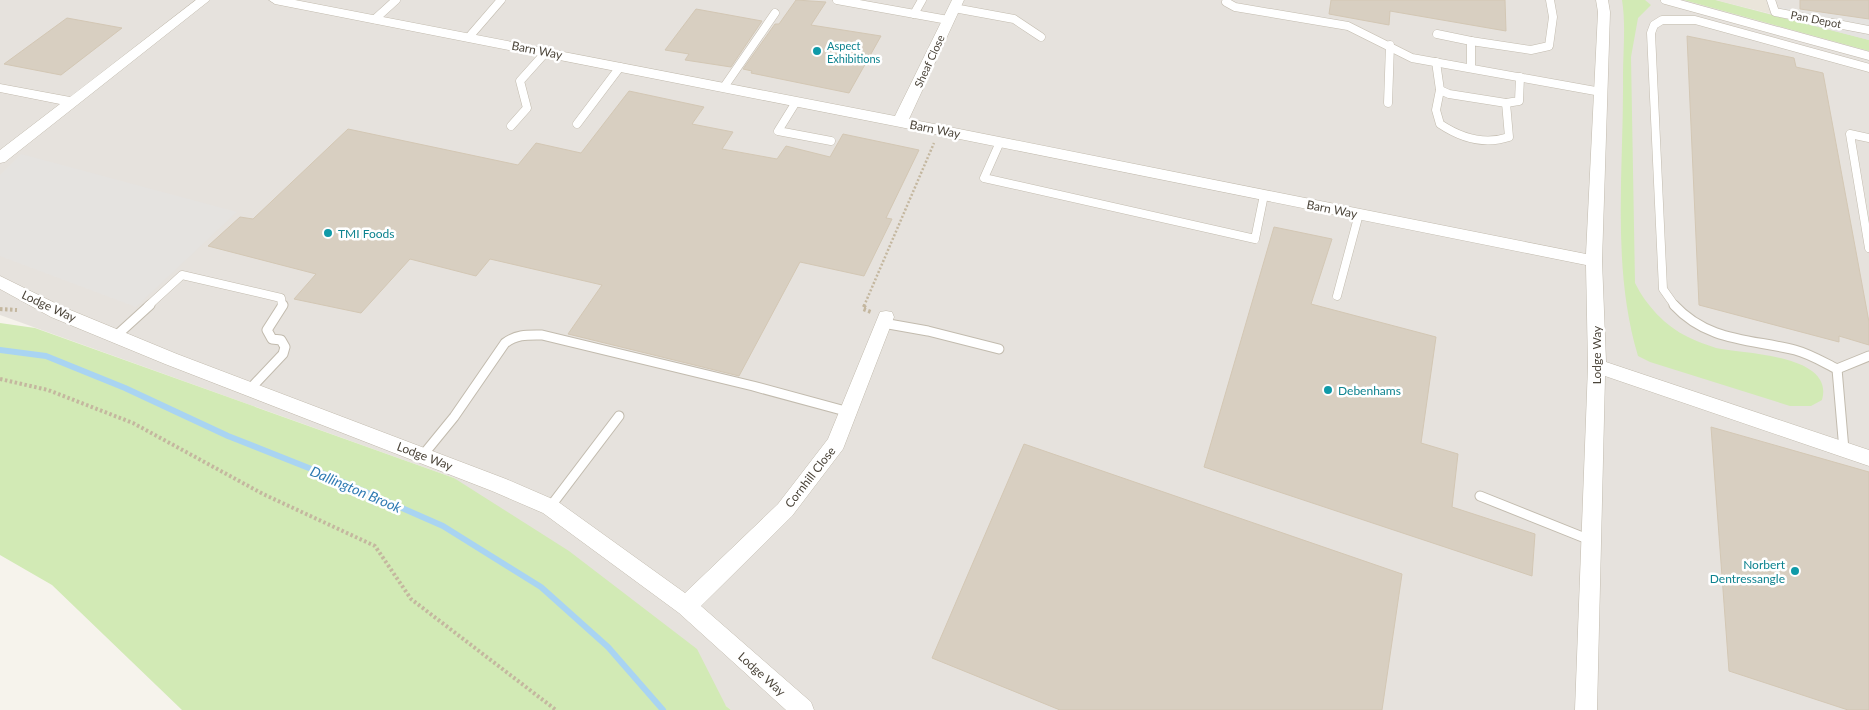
<svg xmlns="http://www.w3.org/2000/svg" width="1869" height="710" font-family="Lato,sans-serif">
  <rect width="100%" height="100%" fill="#f6f3ec"/>
  <path fill="#eae5da" d="M1715,0H1766L1771,14Z"/>
  <path fill="#e6e2dd" d="M0,0H1715L1770,14L1766,0H1869V710H731L454,478L0,315Z"/>
  <g fill="#d2eab5">
    <path d="M1622,0H1645L1651,5L1638,18L1631,57L1635,283C1646,305 1665,326 1688,337C1696,341 1707,345 1716,348C1744,354 1835,354 1822,400L1811,406H1790L1650,362L1638,356C1611,266 1624,168 1623,76C1623,51 1626,24 1622,0Z"/>
    <path d="M1684,0H1715L1869,40V51Z"/>
    <path d="M0,323L35,328L454,478L569,551L697,649L726,706L731,710H182L52,585L0,555Z"/>
  </g>
  <g fill="#e5e3e0">
    <path d="M1780,7L1869,19V40L1783,18Z"/>
    <path d="M21,154L237,212L136,307L0,256V175Z"/>
  </g>
  <g fill="none" stroke-linecap="round" stroke-linejoin="round">
    <path stroke="#a9d4f2" stroke-width="6" d="M0,350L46,356L125,388L228,436L329,476L443,526L541,587L608,647L663,710"/>
  </g>
  <g fill="#d8cfc1" stroke="#d3c7b4">
    <path d="M796,0L826,2L811,25L881,36L849,93L751,73L752,71L743,69L775,24H779Z"/>
    <path d="M1331,0H1505L1506,31L1390,11L1389,25L1329,14Z"/>
    <path d="M1800,0H1869V19L1800,9Z"/>
    <path d="M696,9L762,21L731,67L685,60L689,54L665,50Z"/>
    <path d="M67,18L122,28L61,75L4,64Z"/>
    <path d="M1687,36L1794,58L1796,67L1823,73L1869,322V345L1839,336V342L1699,305Z"/>
    <path d="M629,91L704,107L692,124L733,132L722,149L777,159L786,146L830,157L843,134L919,150L886,218L892,219L864,276L800,262L739,376L568,334L602,285L490,259L476,276L410,259L361,313L294,299L316,274L208,246L240,217L253,219L348,129L518,165L536,143L581,153Z"/>
    <path d="M1274,227L1332,239L1311,304L1436,337L1421,443L1458,454L1452,507L1535,534L1532,576L1204,467Z"/>
    <path d="M1711,427L1869,472V710H1848L1729,671Z"/>
    <path d="M1024,444L1402,574L1382,710H1060L932,658Z"/>
  </g>
  <g fill="none" stroke-linecap="round" stroke-linejoin="round">
    <g stroke="#c2bbae" stroke-width="9">
      <g id="lane-far1">
        <path d="M837,0L948,20"/>
        <path d="M1227,0L1226,2L1235,7L1348,26L1412,58L1601,92"/>
        <path d="M1665,0L1869,56"/>
        <path d="M1771,0L1775,12L1869,30"/>
        <path d="M954,8L1014,19L1041,37"/>
        <path d="M914,14L922,0"/>
        <path d="M375,19L396,0"/>
        <path d="M1437,34L1471,41"/>
        <path d="M469,37L501,0"/>
        <path d="M1436,62L1440,90L1436,110L1440,124C1461,138 1485,145 1509,137L1506,103L1519,101L1520,77"/>
        <path d="M1471,68V41L1531,50L1549,46L1553,17L1550,0"/>
        <path d="M724,87L775,13"/>
        <path d="M1440,90L1449,94L1506,103"/>
        <path d="M796,102L778,131L831,141"/>
        <path d="M1388,103L1390,45"/>
        <path d="M577,124L620,67"/>
        <path d="M511,126L527,108L520,81L546,52"/>
        <path d="M1869,138L1850,134L1869,248"/>
        <path d="M1000,142L984,178L1255,239L1264,195"/>
        <path d="M1337,296L1359,214"/>
        <path d="M148,306L182,275L281,298L282,306"/>
        <path d="M1675,306L1663,289L1651,33L1654,25L1662,20H1695L1869,68"/>
      </g>
    </g>
    <g stroke="#c2bbae" stroke-width="11">
      <g id="lane">
        <path d="M1674,305C1708,342 1751,339 1795,350C1810,354 1823,362 1837,369L1869,356"/>
        <path d="M883,323L928,331L999,349"/>
        <path d="M117,335L150,305"/>
        <path d="M1837,369L1844,450"/>
        <path d="M250,389L283,354L285,347L281,340L272,339L267,330L283,305"/>
        <path d="M423,455L454,417L505,343C517,334 528,335 542,335L753,386L849,412"/>
        <path d="M1480,496L1590,540"/>
        <path d="M550,507L619,416"/>
      </g>
    </g>
    <g stroke="#c2bbae" stroke-width="1">
      <g id="street">
        <path d="M196,0H210L5,162L0,163V150L60,104L0,92V84L70,97Z"/>
        <path d="M269,0H295L895,116L952,0H964L909,119L1586,254L1598,12L1596,0H1608L1610,12L1602,261L1606,362L1869,450V466L1605,376L1597,710H1575L1588,366L1586,265L900,127L275,4Z"/>
        <path d="M0,276L63,307L177,354L506,479L557,501L685,593L778,504L828,439L878,317L880,312L886,311L892,312L894,317L843,449L792,516L701,606L811,702L814,710H786L679,613L543,513L492,491L165,364L51,317L0,289Z"/>
      </g>
    </g>
    <path stroke="#c4b79f" stroke-width="2.5" stroke-dasharray="2 2" stroke-linecap="butt" d="M864,306L934,143"/>
    <g stroke="#c4b79f" stroke-width="4" stroke-dasharray="2.5 2.5" stroke-linecap="butt">
      <path d="M865,305L863,309L871,312"/>
      <path d="M0,309L17,310"/>
      <path d="M0,379L48,390L133,423L263,494L375,546L411,599L556,710"/>
    </g>
    <use href="#lane-far1" stroke="#fff" stroke-width="8"/>
    <use href="#lane" stroke="#fff" stroke-width="9"/>
    <use href="#street" fill="#fff" fill-rule="evenodd"/>
  </g>
  <g fill="#0f9aa8" stroke="#fff" stroke-width="2">
    <circle cx="817" cy="51" r="5"/>
    <circle cx="328" cy="233" r="5"/>
    <circle cx="1328" cy="390" r="5"/>
    <circle cx="1795" cy="571" r="5"/>
  </g>
  <g text-anchor="middle" dominant-baseline="central" stroke-width="5" stroke-linejoin="round" paint-order="stroke">
    <g font-size="11" fill="#4b4439" stroke="#fff">
      <text transform="translate(1816 19) rotate(11)">Pan Depot</text>
      <text transform="translate(929 61) rotate(-65)">Sheaf Close</text>
    </g>
    <g font-size="11" fill="#0d838f" stroke="#fff" text-anchor="start">
      <text x="827" y="45">Aspect<tspan x="827" dy="13">Exhibitions</tspan></text>
    </g>
    <g font-size="12" fill="#4b4439" stroke="#fff">
      <text transform="translate(537 50) rotate(11)">Barn Way</text>
      <text transform="translate(935 129) rotate(11)">Barn Way</text>
      <text transform="translate(1332 209) rotate(11)">Barn Way</text>
      <text transform="translate(49 306) rotate(25)">Lodge Way</text>
      <text transform="translate(1596 355) rotate(-90)">Lodge Way</text>
      <text transform="translate(425 456) rotate(21)">Lodge Way</text>
      <text transform="translate(810 477) rotate(-52)">Cornhill Close</text>
      <text transform="translate(762 674) rotate(42)">Lodge Way</text>
    </g>
    <g font-size="12" fill="#0d838f" stroke="#fff" text-anchor="start">
      <text x="338" y="233">TMI Foods</text>
      <text x="1338" y="390">Debenhams</text>
      <text x="1785" y="564" text-anchor="end">Norbert<tspan x="1785" dy="14">Dentressangle</tspan></text>
    </g>
    <g font-size="14" font-style="italic" fill="#2e7ab2" stroke="#fff">
      <text transform="translate(356 489) rotate(23)">Dallington Brook</text>
    </g>
  </g>
</svg>
